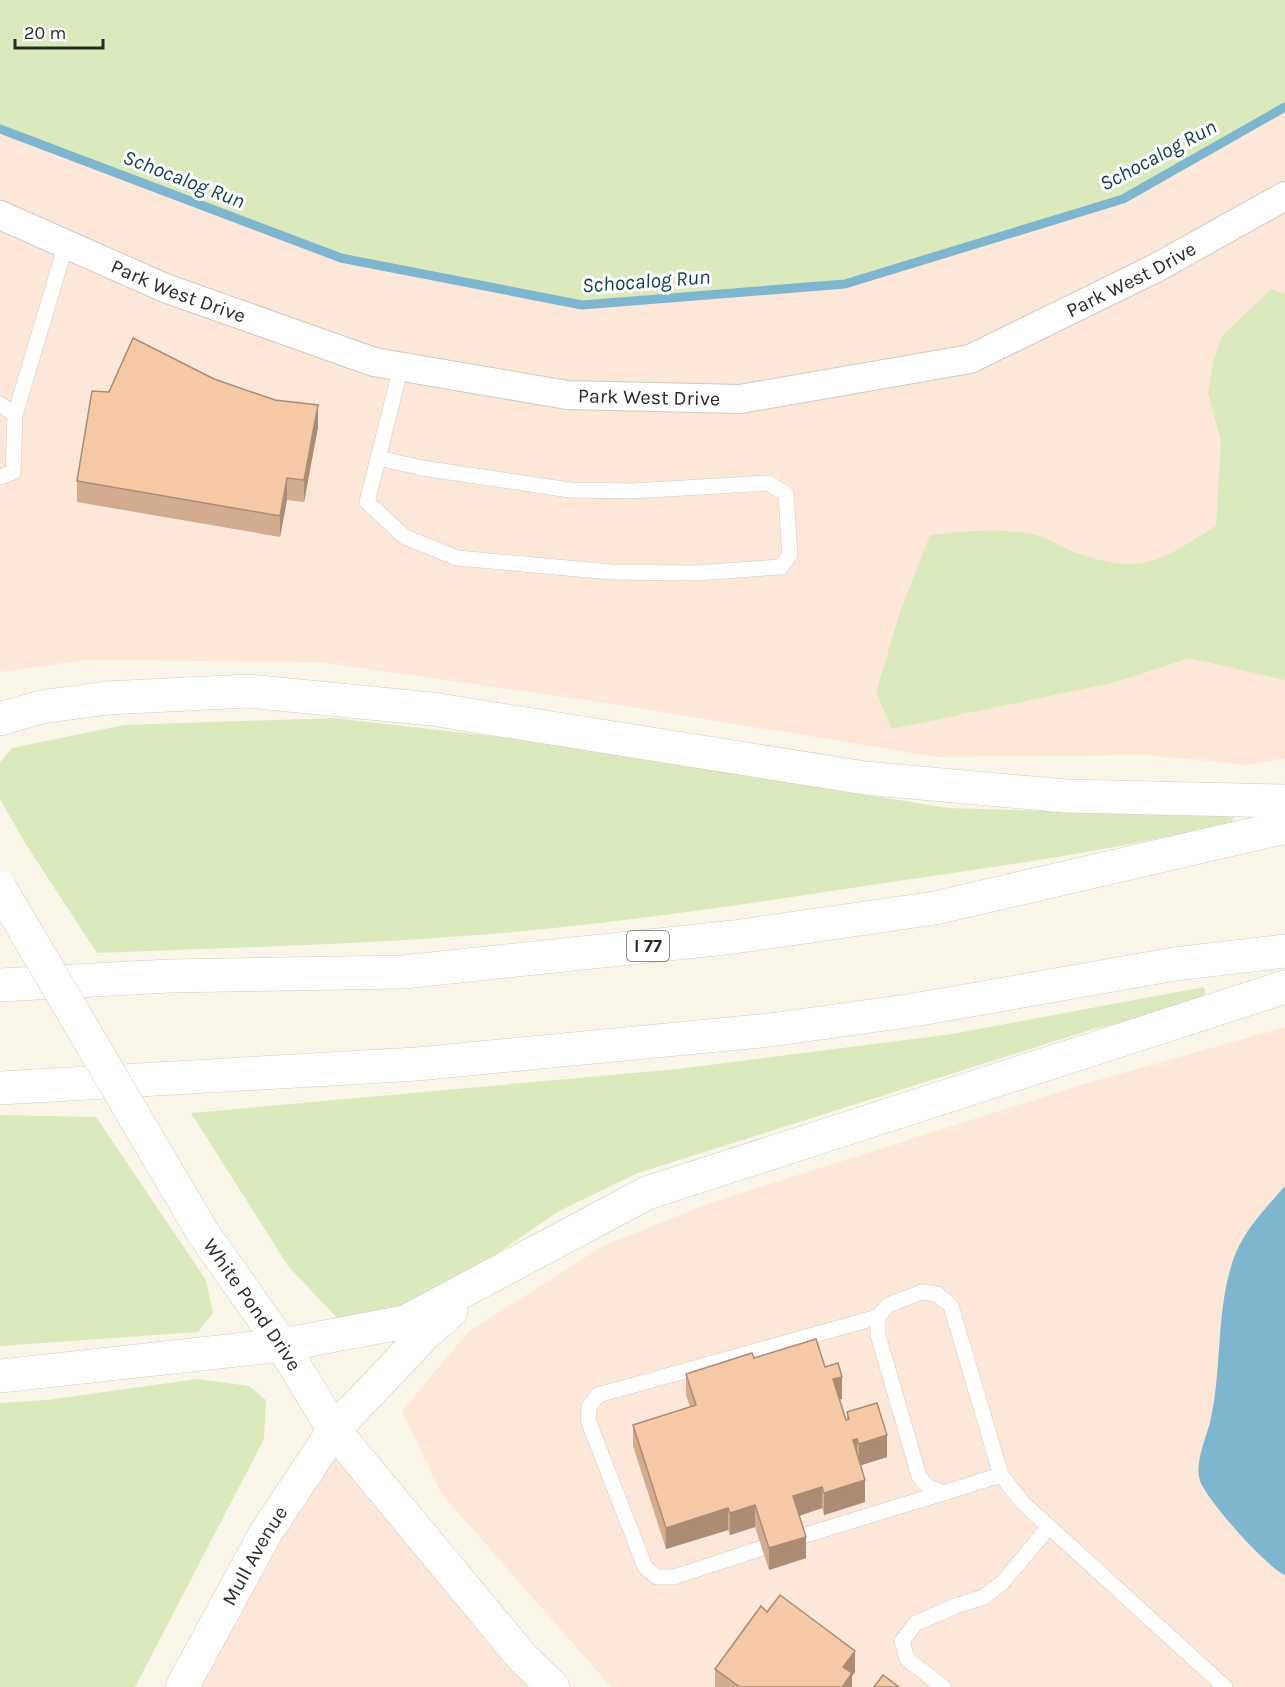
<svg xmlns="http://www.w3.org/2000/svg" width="1285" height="1687" font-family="Karla,sans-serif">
  <rect width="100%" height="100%" fill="#f9f6e9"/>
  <g fill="#fce7d9">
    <path d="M1285,107V759L1247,765L1148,755L935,757L627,706L318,662L88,660L0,672V129L582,305L845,284L1123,199Z"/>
    <path d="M1285,1027V1687H611L441,1493L402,1411L468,1332L603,1246L707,1204L1084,1084Z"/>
    <path d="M334,1430L553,1687H182Z"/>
  </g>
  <g fill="#dbeabc">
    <path d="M0,0H1285V107L1123,199L845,284L582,305L341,258L0,129Z"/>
    <path d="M1271,289L1285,294V680L1189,658L1116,682L892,729L876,692L900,612L930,535C966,531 999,527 1035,535C1049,538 1063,548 1077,553C1144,577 1161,560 1216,526L1221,441L1208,393L1213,362L1222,336Z"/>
    <path d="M333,718L577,746L947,808L1185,815L1236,810L1232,822C1122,849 1009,865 898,881C780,899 663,917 545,929C396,944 246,947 97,953L25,843L0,799V762L12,748L124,725Z"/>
    <path d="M1204,987L1207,1002L1090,1030L638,1173L559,1211L441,1292L402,1308L363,1316L337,1318L288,1266L191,1113L678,1069L952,1034Z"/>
    <path d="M0,1115L96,1117L206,1280L213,1313L198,1332L0,1346Z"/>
    <path d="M197,1379L249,1386L266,1400L264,1439L135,1687H0V1403L47,1400Z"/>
  </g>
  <path fill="#7eb6cf" d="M1285,1186V1575C1266,1567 1207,1500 1200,1481C1194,1462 1207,1437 1211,1418C1222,1367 1216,1311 1233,1260C1243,1231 1265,1209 1285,1186Z"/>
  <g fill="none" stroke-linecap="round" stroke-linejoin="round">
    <path stroke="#7eb6cf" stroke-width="9" d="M0,129L341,258L582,305L845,284L1123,199L1285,107"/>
    <g stroke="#cecbbf" stroke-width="16">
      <g id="service">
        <path d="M0,404L15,415"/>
        <path d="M378,458L422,468L570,490L632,491L768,483L786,494L790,555L781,567L694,573L611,572L457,558L405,537L367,502L401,367"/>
        <path d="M0,477L13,472L15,415L66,244"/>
        <path d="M1001,1475L943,1493L928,1487L919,1476L878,1335V1317L888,1305L922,1292L937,1294L951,1306L1001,1475L1023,1503L1225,1687"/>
        <path d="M799,1537L943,1493"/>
        <path d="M762,1548L674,1577H657L645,1567L588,1420L589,1407L598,1395L878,1317"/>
        <path d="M943,1687L907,1659L902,1641L916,1623L958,1605L984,1597L1003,1582L1049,1527"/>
      </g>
    </g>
    <g stroke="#cecbbf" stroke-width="30">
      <g id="minor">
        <path id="s1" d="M0,215L165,288L374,362L567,395L740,399L970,359L1156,268L1285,196"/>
      </g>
    </g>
    <g stroke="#cecbbf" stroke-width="34">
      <g id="tertiary">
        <path id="s2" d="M203,1233L282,1345L334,1430L522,1657L553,1687"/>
        <path id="s3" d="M182,1687L265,1534L334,1430"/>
      </g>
    </g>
    <g stroke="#cecbbf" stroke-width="34">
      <g id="motorway">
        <path d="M0,719L41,707L107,698L248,691L432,709L865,778L1066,796L1285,801"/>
        <path d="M0,985L169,976L403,972L734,937L935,908L1285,827"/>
        <path d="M0,1088L417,1064L770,1030L914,1010L1175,964L1285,951"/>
        <path d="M0,1376L282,1345L405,1322L647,1193L1285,987"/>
        <path d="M334,1430L426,1333L451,1311"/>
      </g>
    </g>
    <use href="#service" stroke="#fff" stroke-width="15"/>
    <use href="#minor" stroke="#fff" stroke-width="28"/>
    <use href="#tertiary" stroke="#fff" stroke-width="33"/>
    <use href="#motorway" stroke="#fff" stroke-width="33"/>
    <g stroke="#cecbbf" stroke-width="34" stroke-linecap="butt">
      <path id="tertiary-bridge" d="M0,888L203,1233"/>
    </g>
    <use href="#tertiary-bridge" stroke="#fff" stroke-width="33"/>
  </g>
  <g fill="#d3ac8f">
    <path d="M214,379L318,427L304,502L287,500L280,537L77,502V481L109,392Z"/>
    <path d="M754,1358L825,1367L842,1399H839L846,1420L847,1419V1412L887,1457L860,1465L865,1502L824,1515L822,1508L799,1516L806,1558L769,1570L755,1527L730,1535L728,1530L666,1549L633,1446V1425L690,1407L686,1395V1374Z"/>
    <path d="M715,1669L855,1672L852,1676V1687H715Z"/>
  </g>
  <g fill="#ac8c74">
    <path d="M318,405V427L304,502V480Z"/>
    <path d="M287,478V500L280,537V516Z"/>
    <path d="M842,1377V1399L833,1401V1379Z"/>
    <path d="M887,1435V1457L859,1466V1444Z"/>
    <path d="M857,1439V1461L853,1440Z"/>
    <path d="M865,1480V1502L824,1515V1493Z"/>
    <path d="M822,1487V1508L793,1518V1496Z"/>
    <path d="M755,1505V1527L730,1535V1513Z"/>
    <path d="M728,1508V1530L666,1549V1528Z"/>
    <path d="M806,1537V1558L769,1570V1548Z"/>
    <path d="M855,1651V1672L852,1676V1687H843V1667Z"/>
  </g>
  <g fill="#f5c8a6" stroke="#ac8c74" stroke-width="1.5">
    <path d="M133,338L214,379L275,400L318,405L304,480L287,478L280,516L77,481L92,391L109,392Z"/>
    <path d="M816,1339L825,1367L838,1363L842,1377L833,1379L846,1420L849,1419L847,1412L877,1403L887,1435L859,1444L857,1439L853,1440L865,1480L824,1493L822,1487L793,1496L806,1537L769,1548L755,1505L730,1513L728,1508L666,1528L633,1425L696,1405L686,1374L752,1353L754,1358Z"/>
    <path d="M780,1595L855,1651L843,1667L852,1673L843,1686L844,1687H740L715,1669L761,1606L767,1612Z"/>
    <path d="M883,1675L899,1687H874Z"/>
  </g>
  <g text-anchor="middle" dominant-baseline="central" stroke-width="6" stroke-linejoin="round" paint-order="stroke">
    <rect fill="#fff" stroke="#6b6a66" stroke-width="1.5" x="627" y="931" width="42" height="30" rx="4.5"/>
    <g font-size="18" font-weight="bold" fill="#2b2a25">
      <text x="648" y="946">I 77</text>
    </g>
    <g font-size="20" fill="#2b2a25" stroke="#fff">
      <text stroke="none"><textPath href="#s1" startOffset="1184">Park West Drive</textPath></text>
      <text stroke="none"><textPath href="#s1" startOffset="194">Park West Drive</textPath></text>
      <text stroke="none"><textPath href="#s1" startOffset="680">Park West Drive</textPath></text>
      <text stroke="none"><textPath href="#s2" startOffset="87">White Pond Drive</textPath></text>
      <text stroke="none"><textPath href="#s3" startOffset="150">Mull Avenue</textPath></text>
    </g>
    <g font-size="21" font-style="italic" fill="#0f3f52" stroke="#fff">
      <text transform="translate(1158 155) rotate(-28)">Schocalog Run</text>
      <text transform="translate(184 179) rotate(21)">Schocalog Run</text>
      <text transform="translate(646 281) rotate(-4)">Schocalog Run</text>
    </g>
  </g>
  <path d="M15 39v9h88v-9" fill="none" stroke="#2b2a25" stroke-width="3"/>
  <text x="24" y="39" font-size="18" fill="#2b2a25" stroke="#ffffff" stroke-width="4.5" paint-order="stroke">20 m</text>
</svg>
